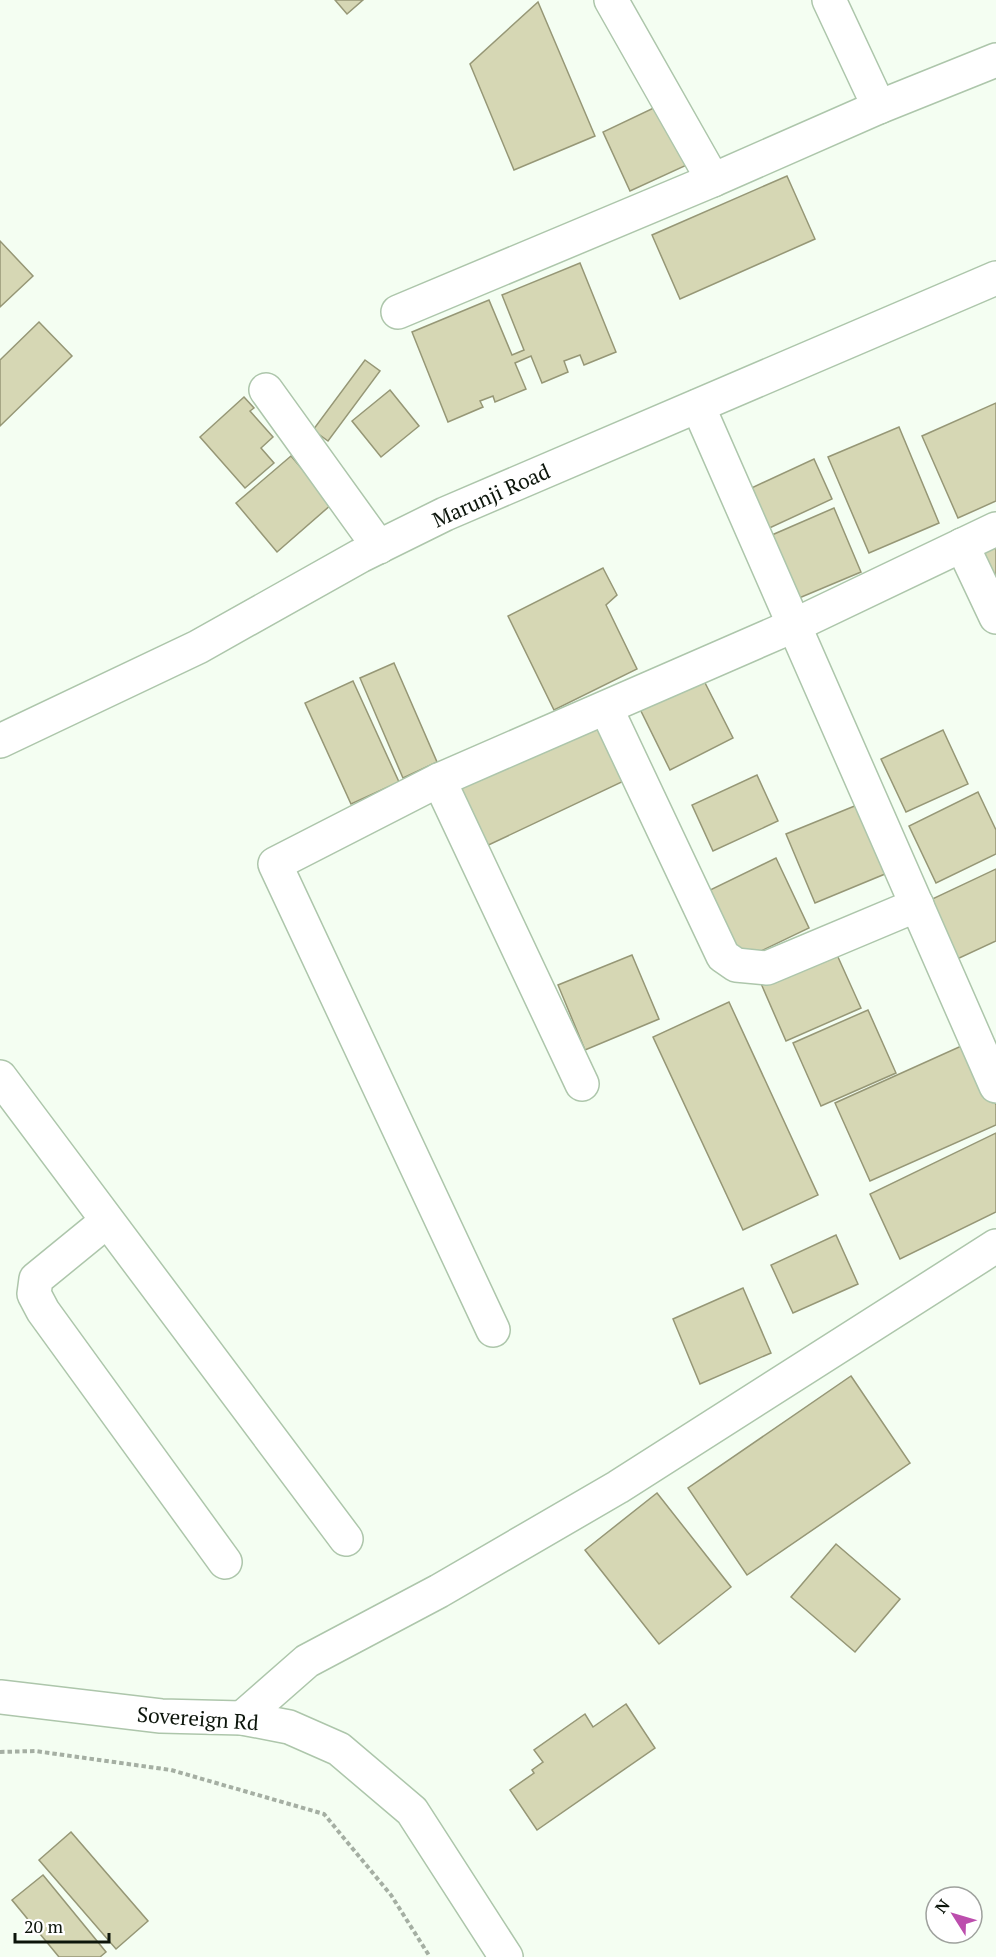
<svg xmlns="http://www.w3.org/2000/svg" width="996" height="1957" font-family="'PT Serif',serif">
  <rect width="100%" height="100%" fill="#f4fef2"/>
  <g fill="#d6d7b4" stroke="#969776" stroke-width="1.5">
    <path d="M335,0H363L347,14Z"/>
    <path d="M538,2L595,136L514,170L470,64Z"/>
    <path d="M662,104L689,164L630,191L603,132Z"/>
    <path d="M787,176L815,239L680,299L652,235Z"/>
    <path d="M0,241L33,276L0,307Z"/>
    <path d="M580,263L616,352L584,365L580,355L564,361L568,372L542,383L531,356L515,363L526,389L495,402L493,396L480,401L483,407L448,422L412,332L489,300L512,355L524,350L502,295Z"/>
    <path d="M39,322L72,356L0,426V360Z"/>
    <path d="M365,360L380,371L328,441L313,430Z"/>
    <path d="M390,390L419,426L381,457L352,421Z"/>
    <path d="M244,397L254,408L250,411L273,437L261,448L274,463L245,488L200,437Z"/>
    <path d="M996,403V501L958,518L922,436Z"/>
    <path d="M899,427L939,523L869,553L828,457Z"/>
    <path d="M291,456L332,504L277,552L236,503Z"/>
    <path d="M814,459L832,499L763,531L745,491Z"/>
    <path d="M834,508L861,572L792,601L765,538Z"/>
    <path d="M996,535V584L978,544Z"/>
    <path d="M603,568L617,595L606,605L637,669L554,710L508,616Z"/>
    <path d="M394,663L437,762L403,778L360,678Z"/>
    <path d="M700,673L733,738L670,770L638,705Z"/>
    <path d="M353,681L399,782L351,804L305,703Z"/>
    <path d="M598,720L626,780L480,849L452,789Z"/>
    <path d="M943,730L968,784L906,812L881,759Z"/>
    <path d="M757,775L778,821L713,851L692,805Z"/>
    <path d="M978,792L996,830V854L936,883L909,826Z"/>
    <path d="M857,805L885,874L815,903L786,834Z"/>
    <path d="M776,858L809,928L740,961L708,891Z"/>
    <path d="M996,869V941L955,960L928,901Z"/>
    <path d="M833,946L861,1008L786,1041L759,979Z"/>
    <path d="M632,955L659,1019L585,1050L558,985Z"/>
    <path d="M729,1002L818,1195L743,1230L653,1037Z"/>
    <path d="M868,1010L896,1073L821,1106L793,1043Z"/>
    <path d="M968,1043L996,1105V1125L870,1181L835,1103Z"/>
    <path d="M996,1133V1212L900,1259L870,1194Z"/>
    <path d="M836,1235L858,1284L793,1313L771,1265Z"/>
    <path d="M743,1288L771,1353L700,1384L673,1319Z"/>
    <path d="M851,1376L910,1463L747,1575L688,1488Z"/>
    <path d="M657,1493L731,1587L659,1644L585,1550Z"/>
    <path d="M836,1544L900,1599L855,1652L791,1597Z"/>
    <path d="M626,1704L655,1748L537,1830L510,1790L534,1773L532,1770L543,1762L534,1750L585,1714L593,1727Z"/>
    <path d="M71,1832L148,1921L116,1949L39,1860Z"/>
    <path d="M43,1875L106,1952L100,1957H59L12,1900Z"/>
  </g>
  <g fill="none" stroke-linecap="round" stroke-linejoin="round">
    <g stroke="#adc6ab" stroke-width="36">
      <g id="minor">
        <path d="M611,0L713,180L879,107L996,60"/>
        <path d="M829,0L879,107"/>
        <path d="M398,312L713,180"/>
        <path d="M266,390L379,547"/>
        <path d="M698,406L996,1086"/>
        <path d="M962,545L996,617"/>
        <path d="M606,708L723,956L736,965L767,968L917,905"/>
        <path d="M0,741L198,647L360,556L445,514L996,278"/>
        <path d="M439,780L582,1084"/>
        <path d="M0,1077L346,1539"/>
        <path d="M107,1221L36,1279L34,1294L43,1311L225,1562"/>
        <path d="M493,1330L275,864L439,780L795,625L996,529"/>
        <path d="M0,1697L161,1716L242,1718L289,1727L339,1749L412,1811L506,1957"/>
        <path d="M242,1718L307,1661L439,1591L618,1487L996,1246"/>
      </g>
    </g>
    <path stroke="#a5afa3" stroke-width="4" stroke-dasharray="4.5 3" stroke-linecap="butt" d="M0,1752L35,1751L171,1770L324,1814L391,1895L430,1957"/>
    <use href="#minor" stroke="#fff" stroke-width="33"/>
  </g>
  <g text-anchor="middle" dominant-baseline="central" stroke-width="5" stroke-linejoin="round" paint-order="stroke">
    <g font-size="21" fill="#0c150b" stroke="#fff">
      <text transform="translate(491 495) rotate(-24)">Marunji Road</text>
      <text transform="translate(198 1718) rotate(4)">Sovereign Rd</text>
    </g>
  </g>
  <g transform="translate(954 1915) rotate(307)"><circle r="28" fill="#ffffff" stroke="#9ea19d" stroke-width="1.5"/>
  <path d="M0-4.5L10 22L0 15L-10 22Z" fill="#bc4ead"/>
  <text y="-9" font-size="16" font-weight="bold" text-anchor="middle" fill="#0c150b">N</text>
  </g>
  <path d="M15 1933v9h94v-9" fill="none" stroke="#0c150b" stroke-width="3"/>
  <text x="24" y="1933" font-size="18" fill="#0c150b" stroke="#ffffff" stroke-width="4.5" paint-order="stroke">20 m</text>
</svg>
